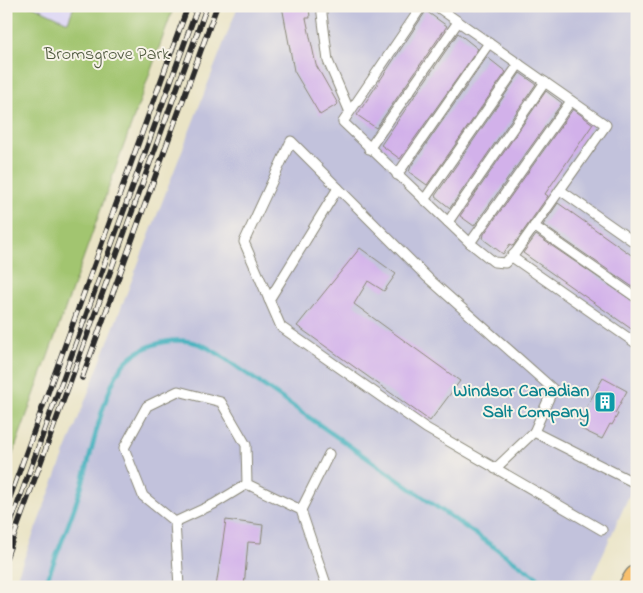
<svg xmlns="http://www.w3.org/2000/svg" width="643" height="593" font-family="'Indie Flower',sans-serif">
  <rect width="100%" height="100%" fill="#f7f3e8"/>
  <filter id="ink" filterUnits="userSpaceOnUse"><feTurbulence type="fractalNoise" baseFrequency=".02" numOctaves="2"/><feDisplacementMap in="SourceGraphic" scale="10" xChannelSelector="R" yChannelSelector="G"/><feConvolveMatrix kernelMatrix="1 2 1 2 8 2 1 2 1" color-interpolation-filters="sRGB"/></filter>
  <filter id="wash" filterUnits="userSpaceOnUse"><feTurbulence type="fractalNoise" baseFrequency=".0096" numOctaves="4" result="noise"/><feDisplacementMap in="SourceGraphic" scale="20" xChannelSelector="R" yChannelSelector="G"/><feGaussianBlur stdDeviation="1.12" result="paint"/><feColorMatrix in="noise" values="0 0 0 0 0 0 0 0 0 0 0 0 0 0 0 0 0 1.4 0 .05"/><feComposite in="paint" operator="in"/></filter>
  <g filter="url(#wash)">
    <rect width="100%" height="100%" fill="#eae4c6"/>
    <path fill="#dcd6f6" d="M33,6H74L68,22Z"/>
    <path fill="#c2c2dc" d="M238,6H637V478L588,587H13Z"/>
    <path fill="#a2c56f" stroke="#66784d" d="M6,6H33L68,22L74,6H174L6,473Z"/>
    <g fill="none" stroke-linecap="round" stroke-linejoin="round">
      <path stroke="#42b0be" stroke-width="4.5" d="M44,587C56,556 69,525 79,494C92,455 98,411 117,374C131,347 171,334 199,344C206,346 213,351 220,355L551,587"/>
    </g>
    <g id="blocks">
      <g fill="#d2b1ea">
        <path d="M282,6H309L310,18H306L316,65L338,104L320,115L294,71Z"/>
        <path d="M426,11L447,26L376,128L357,115Z"/>
        <path d="M458,33L478,49L400,159L381,145Z"/>
        <path d="M487,57L506,72L427,185L409,172L411,166Z"/>
        <path d="M520,73L536,84L450,208L435,196Z"/>
        <path d="M546,91L562,103L474,226L460,216Z"/>
        <path d="M573,109L593,124L545,194L548,196L513,246L510,244L503,254L483,239L484,234Z"/>
        <path d="M558,203L637,259V290L543,225Z"/>
        <path d="M536,235L637,304V333L523,253Z"/>
        <path d="M360,248L396,274L384,291L368,281L354,304L460,381L430,421L297,326Z"/>
        <path d="M603,378L627,391L615,413L618,414L612,425L610,424L602,439L581,429L584,423L579,420Z"/>
        <path d="M226,520L263,525L261,543L248,542L244,587H216Z"/>
      </g>
    </g>
  </g>
  <g filter="url(#ink)">
    <use href="#blocks" fill-opacity="0" stroke="#8a8878" stroke-width="1"/>
    <g fill="none" stroke-linecap="round" stroke-linejoin="round">
      <g stroke="#8a8878" stroke-width="11">
        <g id="service">
          <path d="M321,6L328,61L349,110"/>
          <path d="M422,6L343,122L470,243L494,262L505,263L516,252L606,125L436,6"/>
          <path d="M369,149L458,22"/>
          <path d="M397,175L489,43"/>
          <path d="M560,190L637,244"/>
          <path d="M424,200L519,64"/>
          <path d="M448,222L545,82"/>
          <path d="M534,226L637,298"/>
          <path d="M470,243L571,101"/>
          <path d="M512,257L637,344"/>
          <path d="M269,300L338,188"/>
          <path d="M495,469L534,432"/>
          <path d="M301,510L329,454"/>
          <path d="M175,522L214,504L247,484"/>
          <path d="M602,530L426,428L281,327L244,242L291,141L428,278L553,389L534,432L637,484"/>
          <path d="M179,587L175,522L143,496L124,448L147,406L178,391L221,402L246,445L247,484L301,510L327,587"/>
        </g>
      </g>
      <g stroke="#8a8878" stroke-width="29">
        <path id="primary" d="M632,587L637,579"/>
      </g>
      <use href="#service" stroke="#fff" stroke-width="9"/>
      <use href="#primary" stroke="#f8bf6c" stroke-width="26"/>
      <g stroke="#2b2b2b" stroke-width="5.5">
        <g id="rail">
          <path d="M82,378L217,6"/>
          <path d="M6,508L188,6"/>
          <path d="M6,536L198,6"/>
          <path d="M6,558L207,6"/>
        </g>
      </g>
      <use href="#rail" stroke="#f7f3e8" stroke-width="4" stroke-dasharray="11" stroke-linecap="butt"/>
    </g>
  </g>
  <defs>
    <g id="building-square" transform="scale(1.125)"><rect x="-9" y="-9" width="18" height="18" rx="4" fill="#0f9aa8" stroke="#f7f3e8"/><path d="M-4-6H4V6H1V3H-1V6H-4ZM-2.5-4.3h1.7v1.8h-1.7ZM.8-4.3h1.7v1.8H.8ZM-2.5-1h1.7V.8h-1.7ZM.8-1h1.7V.8H.8Z" fill="#fff"/></g>
  </defs>
  <g fill-rule="evenodd">
    <use href="#building-square" x="605" y="402"/>
  </g>
  <g text-anchor="middle" dominant-baseline="central" stroke-width="4" stroke-linejoin="round" paint-order="stroke">
    <g font-size="18" fill="#4f593f" stroke="#f7f3e8">
      <text x="107" y="55">Bromsgrove Park</text>
    </g>
    <g font-size="18" font-weight="bold" fill="#0d838f" stroke="#f7f3e8" text-anchor="end">
      <text x="589" y="392">Windsor Canadian<tspan x="589" dy="21">Salt Company</tspan></text>
    </g>
  </g>
  <rect width="643" height="593" fill="none" stroke="#f7f3e8" stroke-width="25"/>
</svg>
